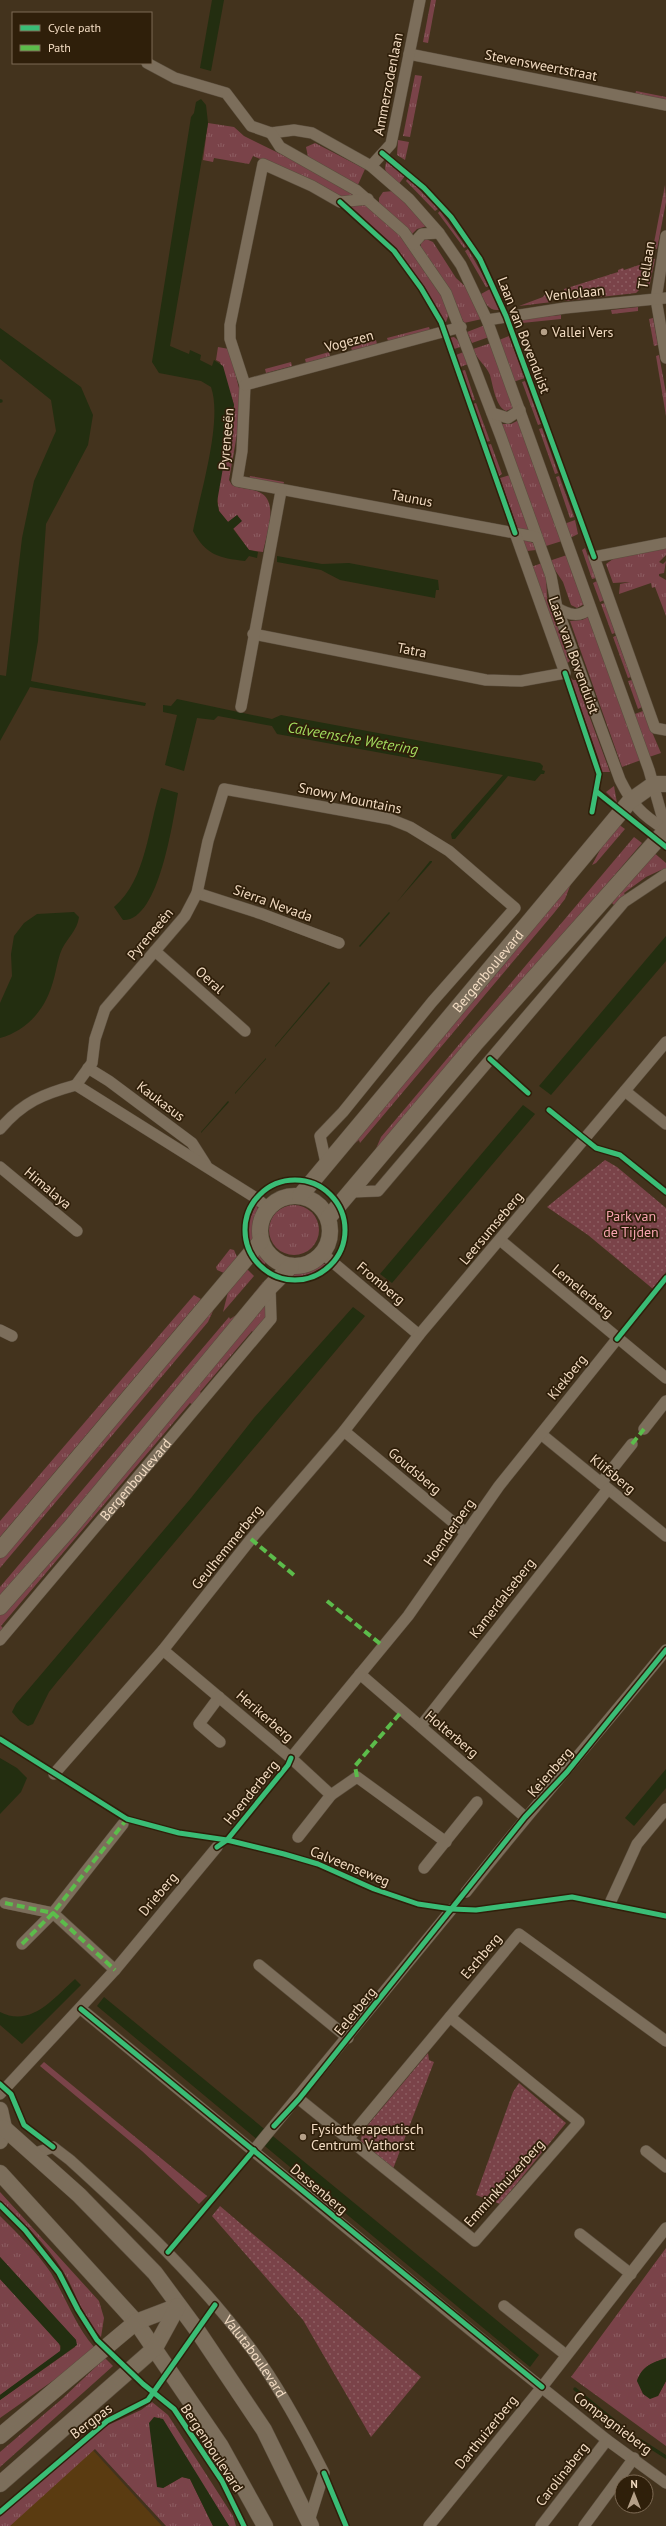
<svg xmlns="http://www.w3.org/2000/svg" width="666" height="2526" font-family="'PT Sans',sans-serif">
  <defs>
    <pattern id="grass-tufts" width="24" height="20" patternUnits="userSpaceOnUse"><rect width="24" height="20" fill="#7a4349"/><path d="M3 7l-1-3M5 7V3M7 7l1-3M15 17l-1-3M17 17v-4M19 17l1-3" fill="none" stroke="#8d5e62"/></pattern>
    <pattern id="park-dots" width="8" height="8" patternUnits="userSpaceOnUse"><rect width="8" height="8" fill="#7a4349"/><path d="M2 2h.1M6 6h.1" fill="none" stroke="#8d5e62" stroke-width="1.8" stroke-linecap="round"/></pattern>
  </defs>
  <rect width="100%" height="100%" fill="#43331d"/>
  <path fill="#5a3b11" d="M91,2448L162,2526H6Z"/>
  <g fill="url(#grass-tufts)">
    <path d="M431,0H436L428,43L423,42Z"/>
    <path d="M415,75L422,76L410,137L403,136Z"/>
    <path d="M636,91L666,97V101L635,95Z"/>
    <path d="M208,123L234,127L244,136L311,169L354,195L341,197L303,176L253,156L249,164L214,158L213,162L203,160Z"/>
    <path d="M398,140L409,142L405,160L397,155Z"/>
    <path d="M315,143L365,169L357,187L308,157L306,147Z"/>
    <path d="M387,161L405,176L398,185C391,178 381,172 387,161Z"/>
    <path d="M408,178L438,209L435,211L406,181Z"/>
    <path d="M665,185L666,202L657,249L653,248Z"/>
    <path d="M393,191L427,226L417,229L411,235L379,205V198L383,192Z"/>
    <path d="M365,204L402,237L440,291L449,314L446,322L443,321L426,289L398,251L350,206Z"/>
    <path d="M440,211L466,247L464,248L438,213Z"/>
    <path d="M426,239L433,242L456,278L468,289L482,319L464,323L444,281L421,248V243Z"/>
    <path d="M468,249L489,286L486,287L465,251Z"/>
    <path d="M651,258L655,259L649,288L646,287Z"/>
    <path d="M490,289L499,309V310C488,311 485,302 481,294Z"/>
    <path d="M552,293V302L519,306L543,297L545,294L547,296Z"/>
    <path d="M638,307V311L612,314L611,310Z"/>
    <path d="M561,315V319L522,323L520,319Z"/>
    <path d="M653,318L658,345L654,346L649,319Z"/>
    <path d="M485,325L489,337L472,343L467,332Z"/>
    <path d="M429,327L430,330L388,341L387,338Z"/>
    <path d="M509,336L525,378L513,382L499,340Z"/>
    <path d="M454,337L464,346L454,349L449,338Z"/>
    <path d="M376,340L377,344L352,351L351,347Z"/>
    <path d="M491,343L513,408L506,411C496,407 493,386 490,375C486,365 477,360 473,349Z"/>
    <path d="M218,347L229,349L241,396V411L229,480L232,485C240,489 251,488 259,492C280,501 266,536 263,552L249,550L233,528L238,515L228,522L219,511L217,495L234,405L220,362L216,360Z"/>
    <path d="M466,351L471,363L460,367L456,355Z"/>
    <path d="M329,352L330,356L306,363L305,359Z"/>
    <path d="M659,355L666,393V416L656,356Z"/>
    <path d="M291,362L292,366L266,373L265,369Z"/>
    <path d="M465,370L475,400L471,401L461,371Z"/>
    <path d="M525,381L541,424L538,425L522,382Z"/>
    <path d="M476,403L490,441L486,442L473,404Z"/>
    <path d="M519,420L562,541L546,546L501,424H511Z"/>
    <path d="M542,428L558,473L555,474L539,429Z"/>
    <path d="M491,444L502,474L499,476L487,445Z"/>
    <path d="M510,475L529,530H518L500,478Z"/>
    <path d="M250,476L284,482L283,486L249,479Z"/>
    <path d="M559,476L574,517L570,518L556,477Z"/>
    <path d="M575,520L578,534L570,538L564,524Z"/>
    <path d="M522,538L533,543L536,550L527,551Z"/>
    <path d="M666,545V555L659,562L663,564L666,561L664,573L659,574V576L666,580V616L655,587L652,588L651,583L619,594L620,584L630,582L613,583L606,564L613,559V555Z"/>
    <path d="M585,548L596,578L592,579L582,550Z"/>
    <path d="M567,555L584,604L577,608L571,605L563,582L549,561Z"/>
    <path d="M542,563L546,576L547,597L570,661L566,664L531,567Z"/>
    <path d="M597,581L604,600L600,602L593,583Z"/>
    <path d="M605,603L615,633L612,634L601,604Z"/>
    <path d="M590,616L641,760L622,767L570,621L582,620Z"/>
    <path d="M616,636L631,677L628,678L613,637Z"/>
    <path d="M570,677L573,680H576L610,772H601L599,760Z"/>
    <path d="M632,680L642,707L638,709L628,681Z"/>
    <path d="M643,711L661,753L649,757L632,715Z"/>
    <path d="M614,786L617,803L606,792Z"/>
    <path d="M618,824L625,829L596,863L592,865L608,835Z"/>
    <path d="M634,837L642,843L372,1158L381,1137Z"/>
    <path d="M652,851L666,863V871L663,873L661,870L646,877L624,893L626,896L616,907L610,901Z"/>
    <path d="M572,881L565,899L554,913L360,1143L359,1140L339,1156L326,1177L322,1175L565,886Z"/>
    <path d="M256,1204C263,1218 257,1234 249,1246V1221Z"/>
    <circle cx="294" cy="1230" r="25"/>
    <path d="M230,1249L234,1250L238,1259L224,1273L217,1270L216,1267Z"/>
    <path d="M261,1249L270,1258L263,1266L254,1256Z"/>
    <path d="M313,1263L326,1264C315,1274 297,1279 283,1277L293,1268Z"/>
    <path d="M244,1266L254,1276L223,1312L229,1288Z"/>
    <path d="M263,1282L267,1285L0,1601V1587L229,1317L230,1319L238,1314Z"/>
    <path d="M194,1295L201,1299L0,1537V1521Z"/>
    <path d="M265,1300L266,1316L254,1333L252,1331L200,1392L202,1394L193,1405L190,1403L1,1626L4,1629L0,1633V1612Z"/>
    <path d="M217,1302L208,1322L0,1568V1555Z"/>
    <path d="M44,2062L207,2196L199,2204L142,2151L40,2066Z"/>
    <path d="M0,2192L99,2301L104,2318L101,2337C83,2320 76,2292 63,2271C46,2244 23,2222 0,2200Z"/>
    <path d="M0,2216C18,2234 37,2252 51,2273C66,2298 75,2325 94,2347L64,2373L0,2418V2400L75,2347L76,2340L0,2257Z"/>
    <path d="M666,2248V2358C652,2363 642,2366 637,2381L658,2396L666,2381V2446L571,2377Z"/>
    <path d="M0,2279L59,2343L61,2351L0,2395Z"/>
    <path d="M105,2358L113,2366L0,2467V2452L63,2398Z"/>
    <path d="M152,2402L168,2415L233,2516L236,2526H229L159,2417L163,2488L182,2477L190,2479L213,2526H166L95,2449L10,2526H0V2517L106,2426L141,2410Z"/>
  </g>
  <g fill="url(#park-dots)">
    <path d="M645,263L639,290L636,293L565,301L564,289L618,272V270L623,268L624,270Z"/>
    <path d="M605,1160L617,1167L666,1208V1272L653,1289L588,1235L547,1207Z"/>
    <path d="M428,2053L429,2060L434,2062L393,2169L361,2141L362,2132Z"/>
    <path d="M519,2083L566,2123L500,2204L476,2195L513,2092Z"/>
    <path d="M220,2206L421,2377L371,2437L303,2320L212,2216Z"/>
  </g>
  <g fill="#232e10">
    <path d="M212,0H224L211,71L200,68Z"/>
    <path d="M201,99L206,105L208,123L170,346L189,354L190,350L201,355L200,360L212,366L214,360L223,366L234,405L217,502L219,511L228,522L237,515L242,521L233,529L249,550L258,552L257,558L249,556L245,561C219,558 206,555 193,531C200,494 223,421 211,387L201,381L159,373L152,362L191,117L194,113L196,102Z"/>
    <path d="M0,328L81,387L93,415L88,445L46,524L38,641L31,681L146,703L145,706L30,687L0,741V675L6,676L22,538L34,481L56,431L51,400L0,359Z"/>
    <path d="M277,556L322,564L349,563L438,580L439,590H436L435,598L340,580L321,570L277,562Z"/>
    <path d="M177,699L272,719L281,715L540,763L543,766L542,770L545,771L544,774H541L535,781L508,776L455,839H452L451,834L503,775L277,734L272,726L218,716L214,720L197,718L184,771L165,765L177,715L163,712V705L171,706Z"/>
    <path d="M161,788L178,793C173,820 159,922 123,920L114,907C147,879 148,826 161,788Z"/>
    <path d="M432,861V862L397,902L430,861Z"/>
    <path d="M74,912L79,917C77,931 68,937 62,949C57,960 56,974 52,985C44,1011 26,1031 0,1038V1003L12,976L11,954L14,936L24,923L37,914Z"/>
    <path d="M389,912L390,913L360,947L359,946Z"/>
    <path d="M666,936V961L551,1095L539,1086Z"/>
    <path d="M329,982L330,983L275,1047V1046Z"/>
    <path d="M266,1058V1059L235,1094V1093Z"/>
    <path d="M228,1101L229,1102L201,1133V1132Z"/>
    <path d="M523,1105L535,1114L392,1283L380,1274Z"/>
    <path d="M353,1307L365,1316L57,1682L49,1692L33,1724L28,1726L20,1721L12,1712L16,1704L191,1498L254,1418Z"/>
    <path d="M0,1758L17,1768L27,1778L21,1792L0,1814Z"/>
    <path d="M666,1769V1788L634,1826L625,1818Z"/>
    <path d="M75,1979L81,1985L22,2044L0,2025V2012C31,2028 54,1998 75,1979Z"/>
    <path d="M104,1997L539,2355L530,2367L97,2006Z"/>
    <path d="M0,2257L76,2340L77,2345L0,2400V2395L60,2351L61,2346L0,2279Z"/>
    <path d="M666,2358V2381L658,2396L650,2399L643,2394L637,2381C642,2366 652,2363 666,2358Z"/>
    <path d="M154,2417L163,2419L229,2526H213L190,2479L182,2477L163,2488L157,2487L149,2423Z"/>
  </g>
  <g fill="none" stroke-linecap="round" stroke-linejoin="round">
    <g stroke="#232e10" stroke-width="3.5">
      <path d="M0,401H1"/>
      <path d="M575,2389L623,2428"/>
      <path d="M641,2441L666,2457"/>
    </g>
    <g stroke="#5b4e3d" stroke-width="12">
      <g id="street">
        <path d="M409,54L666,105"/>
        <path d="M147,63L175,78L226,93L251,126L271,133L294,130L312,133L371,166L409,199L439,233L461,265L487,320L649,770L666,830"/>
        <path d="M271,133L280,147L356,190L404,232L446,293L501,437L551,576L557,608L620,780C633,806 642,815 666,830"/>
        <path d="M371,166L391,144L420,0"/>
        <path d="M368,199L340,202L312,186L263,164L230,325V339L245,385L242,451L237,481L536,537"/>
        <path d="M666,236L656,299L666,358"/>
        <path d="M413,244L422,234L439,233"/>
        <path d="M487,320L565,308L666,298"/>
        <path d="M245,385L461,327"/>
        <path d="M492,413L508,418L520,410"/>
        <path d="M666,543L594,557L655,728L666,730"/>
        <path d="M557,608C569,615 580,618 590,608"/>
        <path d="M253,634L486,680L521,681L565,673L515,533"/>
        <path d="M241,707L281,491"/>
        <path d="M197,893L262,914L339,943"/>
        <path d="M155,951L245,1031"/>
        <path d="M88,1068L109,1081L192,1143L206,1165"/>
        <path d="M76,1085L92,1063L95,1039L105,1009L185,916L197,893L208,841L224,789L390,819L410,827L449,851L515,908L432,1002L343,1112L320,1136L326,1163"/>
        <path d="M76,1085L256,1198L268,1208"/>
        <path d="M625,1091L666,1124"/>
        <path d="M0,1129C23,1102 43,1094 76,1085"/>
        <path d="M0,1167L77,1231"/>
        <path d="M352,1192L378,1191L624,902L666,874"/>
        <path d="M500,1240L666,1378"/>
        <path d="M323,1254L419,1335"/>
        <path d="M0,1330L12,1336"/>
        <path d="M644,1429L666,1401"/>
        <path d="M344,1431L466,1533"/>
        <path d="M541,1434L666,1536"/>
        <path d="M601,1483L632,1444"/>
        <path id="s1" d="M0,1640L271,1319L270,1287"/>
        <path d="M163,1650L291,1758"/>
        <path d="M360,1674L525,1817"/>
        <path d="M219,1697L199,1724L220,1742"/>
        <path d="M421,1726L608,1489"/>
        <path d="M54,1774L163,1650L251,1539L344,1431L419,1335L666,1042"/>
        <path d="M298,1837L331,1795"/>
        <path d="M446,1842L357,1777L331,1795L291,1758L408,1616L499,1486L617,1339"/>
        <path d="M424,1868L477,1802"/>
        <path d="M466,1892C531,1810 600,1731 666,1650"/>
        <path d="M5,1903L53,1913L115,1970"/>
        <path d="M610,1903L637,1844L666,1809"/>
        <path d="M22,1944L53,1913L123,1824"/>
        <path d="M259,1965L348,2038"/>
        <path d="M81,2009L469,2329L607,2440L666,2483"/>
        <path d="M0,2094L115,1970L217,1847"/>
        <path d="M299,2099L475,2241L579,2122L450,2017"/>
        <path d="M349,2138L519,1934L666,2041"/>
        <path d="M254,2150L452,1909"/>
        <path d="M646,2151L666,2167"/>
        <path id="s2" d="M33,2154L53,2147L70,2160C135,2219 199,2279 252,2350C280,2388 303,2431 324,2473L309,2521"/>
        <path d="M580,2234L631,2274"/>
        <path d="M504,2306L566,2355"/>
        <path d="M429,2526L542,2387L666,2228"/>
        <path d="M541,2526L607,2440"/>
        <path d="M584,2526L634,2458"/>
      </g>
    </g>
    <g stroke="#5b4e3d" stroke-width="17">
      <g id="secondary">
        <circle cx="295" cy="1231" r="35"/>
        <path id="s3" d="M300,1196L630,801L654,784H666"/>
        <path d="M328,1218L475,1044L666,830"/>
        <path d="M0,1550L261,1241"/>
        <path d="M0,1607L70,1528L270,1287L291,1266"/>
        <path d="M0,2110L4,2128L0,2141"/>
        <path d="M4,2128L79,2195L155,2273L197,2330L264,2430L311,2526"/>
        <path d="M0,2173L136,2322L220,2445L265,2526"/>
        <path d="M0,2436L136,2322L178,2306"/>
        <path d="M0,2484L155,2348L178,2306"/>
      </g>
    </g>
    <use href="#street" stroke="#7c6e5b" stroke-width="11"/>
    <use href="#secondary" stroke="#7c6e5b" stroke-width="16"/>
    <g stroke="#5cbc4b" stroke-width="4" stroke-dasharray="8 4" stroke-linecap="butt">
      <path d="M632,1444L644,1429"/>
      <path d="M251,1539L295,1576"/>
      <path d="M327,1601L383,1646"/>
      <path d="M357,1777L355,1766L402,1711"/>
      <path d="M5,1903L53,1913L115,1970"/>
      <path d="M22,1944L53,1913L127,1819"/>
    </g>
    <g stroke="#2f1f0a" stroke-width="8">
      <g id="cycleway">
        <path d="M382,153L424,188L451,217L480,259L506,316L594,557"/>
        <path d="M340,202L394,251L421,288L441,322L515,533"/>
        <path d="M565,673L599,774L592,812"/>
        <path d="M597,792L666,847"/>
        <path d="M490,1059L528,1093"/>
        <path d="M549,1110L596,1148L620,1155L666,1192"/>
        <circle cx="295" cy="1230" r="50"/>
        <path d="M617,1339L666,1278"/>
        <path d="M0,1739L127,1819L179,1833L227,1840L284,1854L318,1864L374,1889L418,1904L452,1909L476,1910L572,1897L666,1916"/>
        <path d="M217,1847L227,1840L288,1765L291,1758"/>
        <path d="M81,2009L542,2387"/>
        <path d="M0,2084L11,2094L24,2125L53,2147"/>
        <path d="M274,2126L299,2099L525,1817L567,1772L666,1650"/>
        <path d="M0,2205L25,2230L59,2273L78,2310L97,2340L143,2384L174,2409L222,2481L244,2526"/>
        <path d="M168,2252L254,2150"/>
        <path d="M324,2473L346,2526"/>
        <path d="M0,2512L107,2421L148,2400L215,2305"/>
      </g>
    </g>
    <use href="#cycleway" stroke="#3abd76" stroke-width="5"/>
  </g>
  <g fill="#b5a088" stroke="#2f1f0a" stroke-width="1.5">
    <circle cx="544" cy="332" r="4"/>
    <circle cx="303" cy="2137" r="4"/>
  </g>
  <g text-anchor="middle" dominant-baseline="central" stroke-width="3.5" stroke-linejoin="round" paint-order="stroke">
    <g font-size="14" fill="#f2dbc2" stroke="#2f1f0a">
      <text transform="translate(541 65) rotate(11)">Stevensweertstraat</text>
      <text transform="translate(388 84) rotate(-79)">Ammerzodenlaan</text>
      <text transform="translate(646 265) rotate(-81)">Tiellaan</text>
      <text transform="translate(575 293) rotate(-6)">Venlolaan</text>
      <text transform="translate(524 335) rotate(69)">Laan van Bovenduist</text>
      <text transform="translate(349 341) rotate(-15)">Vogezen</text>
      <text transform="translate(226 439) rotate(-85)">Pyreneeën</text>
      <text transform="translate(412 498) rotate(11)">Taunus</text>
      <text transform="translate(412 650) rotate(11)">Tatra</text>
      <text transform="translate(574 655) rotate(70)">Laan van Bovenduist</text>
      <text transform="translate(350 798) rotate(12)">Snowy Mountains</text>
      <text transform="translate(273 903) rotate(20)">Sierra Nevada</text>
      <text transform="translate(150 934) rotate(-50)">Pyreneeën</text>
      <text stroke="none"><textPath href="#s3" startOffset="293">Bergenboulevard</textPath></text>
      <text transform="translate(210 980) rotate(42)">Oeral</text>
      <text transform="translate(161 1101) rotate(37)">Kaukasus</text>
      <text transform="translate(48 1188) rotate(40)">Himalaya</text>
      <text transform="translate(491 1228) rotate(-50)">Leersumseberg</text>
      <text transform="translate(381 1283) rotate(40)">Fromberg</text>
      <text transform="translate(583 1291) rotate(40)">Lemelerberg</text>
      <text transform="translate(567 1377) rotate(-51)">Kiekberg</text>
      <text transform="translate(415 1471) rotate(40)">Goudsberg</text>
      <text transform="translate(613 1474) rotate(39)">Klifsberg</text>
      <text stroke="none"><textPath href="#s1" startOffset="210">Bergenboulevard</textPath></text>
      <text transform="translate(449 1532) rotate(-55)">Hoenderberg</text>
      <text transform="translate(227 1547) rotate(-51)">Geulhemmerberg</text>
      <text transform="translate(502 1598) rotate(-52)">Kamerdalseberg</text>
      <text transform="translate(265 1716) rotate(41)">Herikerberg</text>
      <text transform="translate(452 1734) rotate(40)">Holterberg</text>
      <text transform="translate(550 1772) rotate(-49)">Keienberg</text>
      <text transform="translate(251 1792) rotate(-51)">Hoenderberg</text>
      <text transform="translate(350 1866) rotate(22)">Calveenseweg</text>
      <text transform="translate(158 1894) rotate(-50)">Drieberg</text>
      <text transform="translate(481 1956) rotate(-50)">Eschberg</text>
      <text transform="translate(355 2011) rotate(-51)">Eelerberg</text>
      <text transform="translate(504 2183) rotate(-48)">Emminkhuizerberg</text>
      <text transform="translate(319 2189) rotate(40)">Dassenberg</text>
      <text stroke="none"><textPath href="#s2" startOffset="313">Valutaboulevard</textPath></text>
      <text transform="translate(91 2421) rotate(-37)">Bergpas</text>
      <text transform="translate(613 2423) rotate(37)">Compagnieberg</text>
      <text transform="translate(486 2432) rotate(-51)">Darthuizerberg</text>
      <text transform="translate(212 2448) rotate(57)">Bergenboulevard</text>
      <text transform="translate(562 2474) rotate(-52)">Carolinaberg</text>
    </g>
    <g font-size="14" fill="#f2dbc2" stroke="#2f1f0a" text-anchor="start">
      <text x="552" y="332">Vallei Vers</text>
      <text x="311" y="2129">Fysiotherapeutisch<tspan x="311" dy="16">Centrum Vathorst</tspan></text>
    </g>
    <g font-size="14" fill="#f8a4b1" stroke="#2f1f0a">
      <text x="631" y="1216">Park van<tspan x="631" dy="16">de Tijden</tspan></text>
    </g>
    <g font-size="15" font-style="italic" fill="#a2db5e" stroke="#2f1f0a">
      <text transform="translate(353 738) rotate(10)">Calveensche Wetering</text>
    </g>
  </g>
  <rect x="12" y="12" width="140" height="52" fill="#2f1f0a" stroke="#7d6a54"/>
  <rect x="20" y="25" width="20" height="6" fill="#3abd76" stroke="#7d6a54"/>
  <text x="48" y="32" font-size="12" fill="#f2dbc2">Cycle path</text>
  <rect x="20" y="45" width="20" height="6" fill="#5cbc4b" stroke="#7d6a54"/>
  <text x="48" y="52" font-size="12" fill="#f2dbc2">Path</text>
  <g transform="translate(634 2494)"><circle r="19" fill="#2f1f0a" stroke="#7d6a54"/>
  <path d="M0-3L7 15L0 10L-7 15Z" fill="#b5a088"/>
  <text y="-6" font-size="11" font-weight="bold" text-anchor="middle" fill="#f2dbc2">N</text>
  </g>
</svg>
